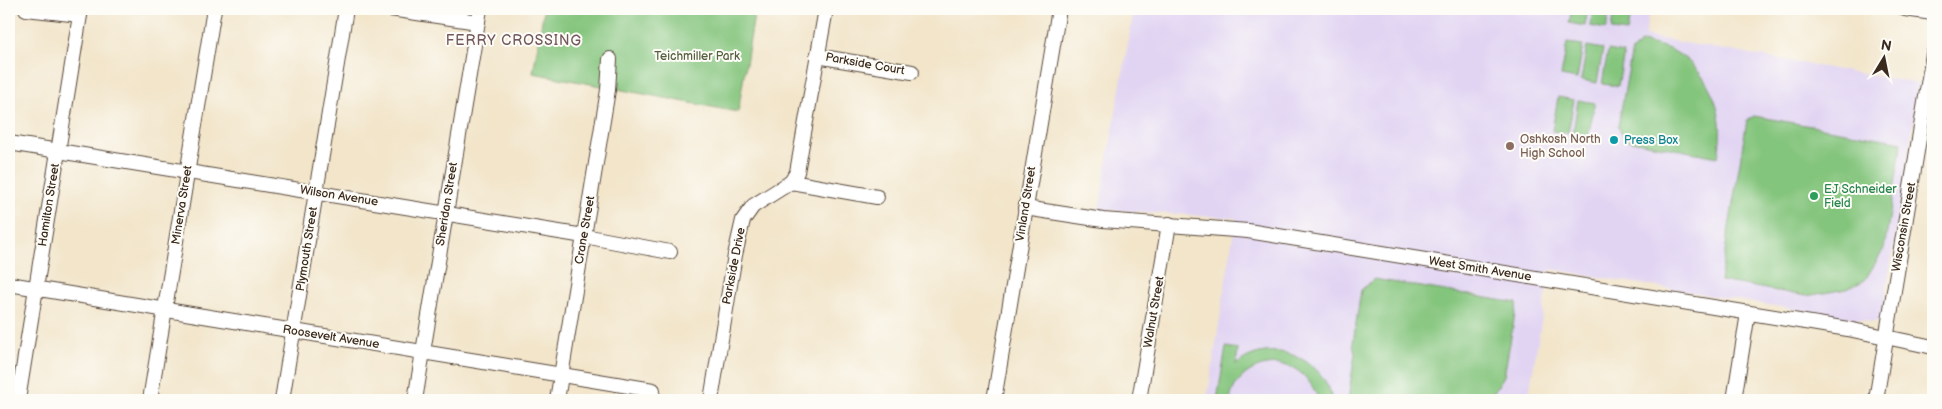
<svg xmlns="http://www.w3.org/2000/svg" width="1942" height="409" font-family="'Balsamiq Sans',sans-serif">
  <rect width="100%" height="100%" fill="#fdfcf7"/>
  <filter id="ink" filterUnits="userSpaceOnUse"><feTurbulence type="fractalNoise" baseFrequency=".02" numOctaves="2"/><feDisplacementMap in="SourceGraphic" scale="10" xChannelSelector="R" yChannelSelector="G"/><feConvolveMatrix kernelMatrix="1 2 1 2 8 2 1 2 1" color-interpolation-filters="sRGB"/></filter>
  <filter id="wash" filterUnits="userSpaceOnUse"><feTurbulence type="fractalNoise" baseFrequency=".0096" numOctaves="4" result="noise"/><feDisplacementMap in="SourceGraphic" scale="20" xChannelSelector="R" yChannelSelector="G"/><feGaussianBlur stdDeviation="1.12" result="paint"/><feColorMatrix in="noise" values="0 0 0 0 0 0 0 0 0 0 0 0 0 0 0 0 0 1.4 0 .05"/><feComposite in="paint" operator="in"/></filter>
  <g filter="url(#wash)">
    <rect width="100%" height="100%" fill="#f2e5ca"/>
    <path fill="#e1d4f3" d="M1134,9H1649L1645,36L1920,84L1882,318L1878,321L1872,322L1550,269L1528,400H1207L1236,218L1099,209Z"/>
    <g fill="#84c57d" stroke="#60784e">
      <path d="M544,9H755L738,112L533,73Z"/>
      <path d="M1572,9H1588L1585,26L1569,23Z"/>
      <path d="M1593,9H1610L1606,29L1590,26Z"/>
      <path d="M1614,9H1631L1627,32L1611,30Z"/>
      <path d="M1642,42C1651,44 1660,45 1669,49C1697,61 1717,92 1720,122C1721,134 1720,145 1718,157L1626,140L1618,127L1632,50Z"/>
      <path d="M1567,43L1583,45L1577,79L1561,76Z"/>
      <path d="M1587,46L1603,49L1597,83L1581,80Z"/>
      <path d="M1608,50L1624,53L1618,86L1602,84Z"/>
      <path d="M1558,97L1574,100L1568,133L1552,131Z"/>
      <path d="M1578,100L1595,103L1588,137L1573,134Z"/>
      <path d="M1754,116L1902,142L1884,249L1865,280L1847,289L1806,296L1720,281L1747,120Z"/>
      <path d="M1374,279L1517,303L1504,376L1490,398L1488,400H1348L1355,354L1353,343L1361,290Z"/>
      <path d="M1226,347L1238,349L1236,365C1269,336 1325,357 1332,400H1319C1314,388 1307,376 1295,369C1269,356 1235,371 1230,400H1217Z"/>
    </g>
  </g>
  <g filter="url(#ink)">
    <g fill="none" stroke-linecap="round" stroke-linejoin="round">
      <g stroke="#564638" stroke-width="16">
        <g id="minor">
          <path d="M26,9L80,15"/>
          <path d="M390,9L478,22"/>
          <path d="M1905,9L1933,13"/>
          <path d="M817,56L912,72"/>
          <path d="M9,143L584,236L670,252"/>
          <path d="M791,182L877,197"/>
          <path d="M1025,208L1103,220L1248,231L1848,329L1933,347"/>
          <path d="M9,284L653,390"/>
          <path d="M18,400L81,9"/>
          <path d="M150,400L214,9"/>
          <path d="M282,400L346,9"/>
          <path d="M415,400L480,9"/>
          <path d="M557,400L608,90L610,59"/>
          <path d="M711,400L735,255L743,220L753,206L791,182L797,172L826,9"/>
          <path d="M994,400L1059,9"/>
          <path d="M1139,400L1169,224"/>
          <path d="M1734,400L1748,313"/>
          <path d="M1876,400L1933,54"/>
        </g>
      </g>
      <use href="#minor" stroke="#fff" stroke-width="14"/>
    </g>
  </g>
  <circle fill="#0f9aa8" stroke="#fdfcf7" stroke-width="2" cx="1614" cy="140" r="5"/>
  <circle fill="#8d6e63" stroke="#fdfcf7" stroke-width="2" cx="1510" cy="146" r="5"/>
  <circle fill="#2e9e5b" stroke="#fdfcf7" stroke-width="2" cx="1814" cy="196" r="5"/>
  <g text-anchor="middle" dominant-baseline="central" stroke-width="4" stroke-linejoin="round" paint-order="stroke">
    <g font-size="12" fill="#55603f" stroke="#fdfcf7">
      <text x="697" y="56">Teichmiller Park</text>
    </g>
    <g font-size="12" fill="#3b2a1e" stroke="#fdfcf7">
      <text transform="translate(865 64) rotate(10)">Parkside Court</text>
      <text transform="translate(339 196) rotate(9)">Wilson Avenue</text>
      <text transform="translate(447 204) rotate(-81)">Sheridan Street</text>
      <text transform="translate(1026 204) rotate(-81)">Vinland Street</text>
      <text transform="translate(49 205) rotate(-81)">Hamilton Street</text>
      <text transform="translate(182 205) rotate(-81)">Minerva Street</text>
      <text transform="translate(1904 227) rotate(-80)">Wisconsin Street</text>
      <text transform="translate(585 230) rotate(-80)">Crane Street</text>
      <text transform="translate(307 249) rotate(-81)">Plymouth Street</text>
      <text transform="translate(734 266) rotate(-79)">Parkside Drive</text>
      <text transform="translate(1480 269) rotate(9)">West Smith Avenue</text>
      <text transform="translate(1154 312) rotate(-80)">Walnut Street</text>
      <text transform="translate(331 337) rotate(9)">Roosevelt Avenue</text>
    </g>
    <g font-size="12" fill="#785e54" stroke="#fdfcf7" text-anchor="start">
      <text x="1520" y="139">Oshkosh North<tspan x="1520" dy="14">High School</tspan></text>
    </g>
    <g font-size="12" fill="#0d838f" stroke="#fdfcf7" text-anchor="start">
      <text x="1624" y="140">Press Box</text>
    </g>
    <g font-size="12" fill="#27864d" stroke="#fdfcf7" text-anchor="start">
      <text x="1824" y="189">EJ Schneider<tspan x="1824" dy="14">Field</tspan></text>
    </g>
    <g font-size="14" letter-spacing="1" fill="#73595f" stroke="#fdfcf7">
      <text x="514" y="40">FERRY CROSSING</text>
    </g>
  </g>
  <rect width="1942" height="409" fill="none" stroke="#fdfcf7" stroke-width="30"/>
  <g transform="translate(1884 58) rotate(10)" stroke="#fdfcf7" stroke-width="4" paint-order="stroke">
  <path d="M0-4L9 19L0 12L-9 19Z" fill="#3b2a1e"/>
  <text y="-8" font-size="14" font-weight="bold" text-anchor="middle" fill="#3b2a1e">N</text>
  </g>
</svg>
